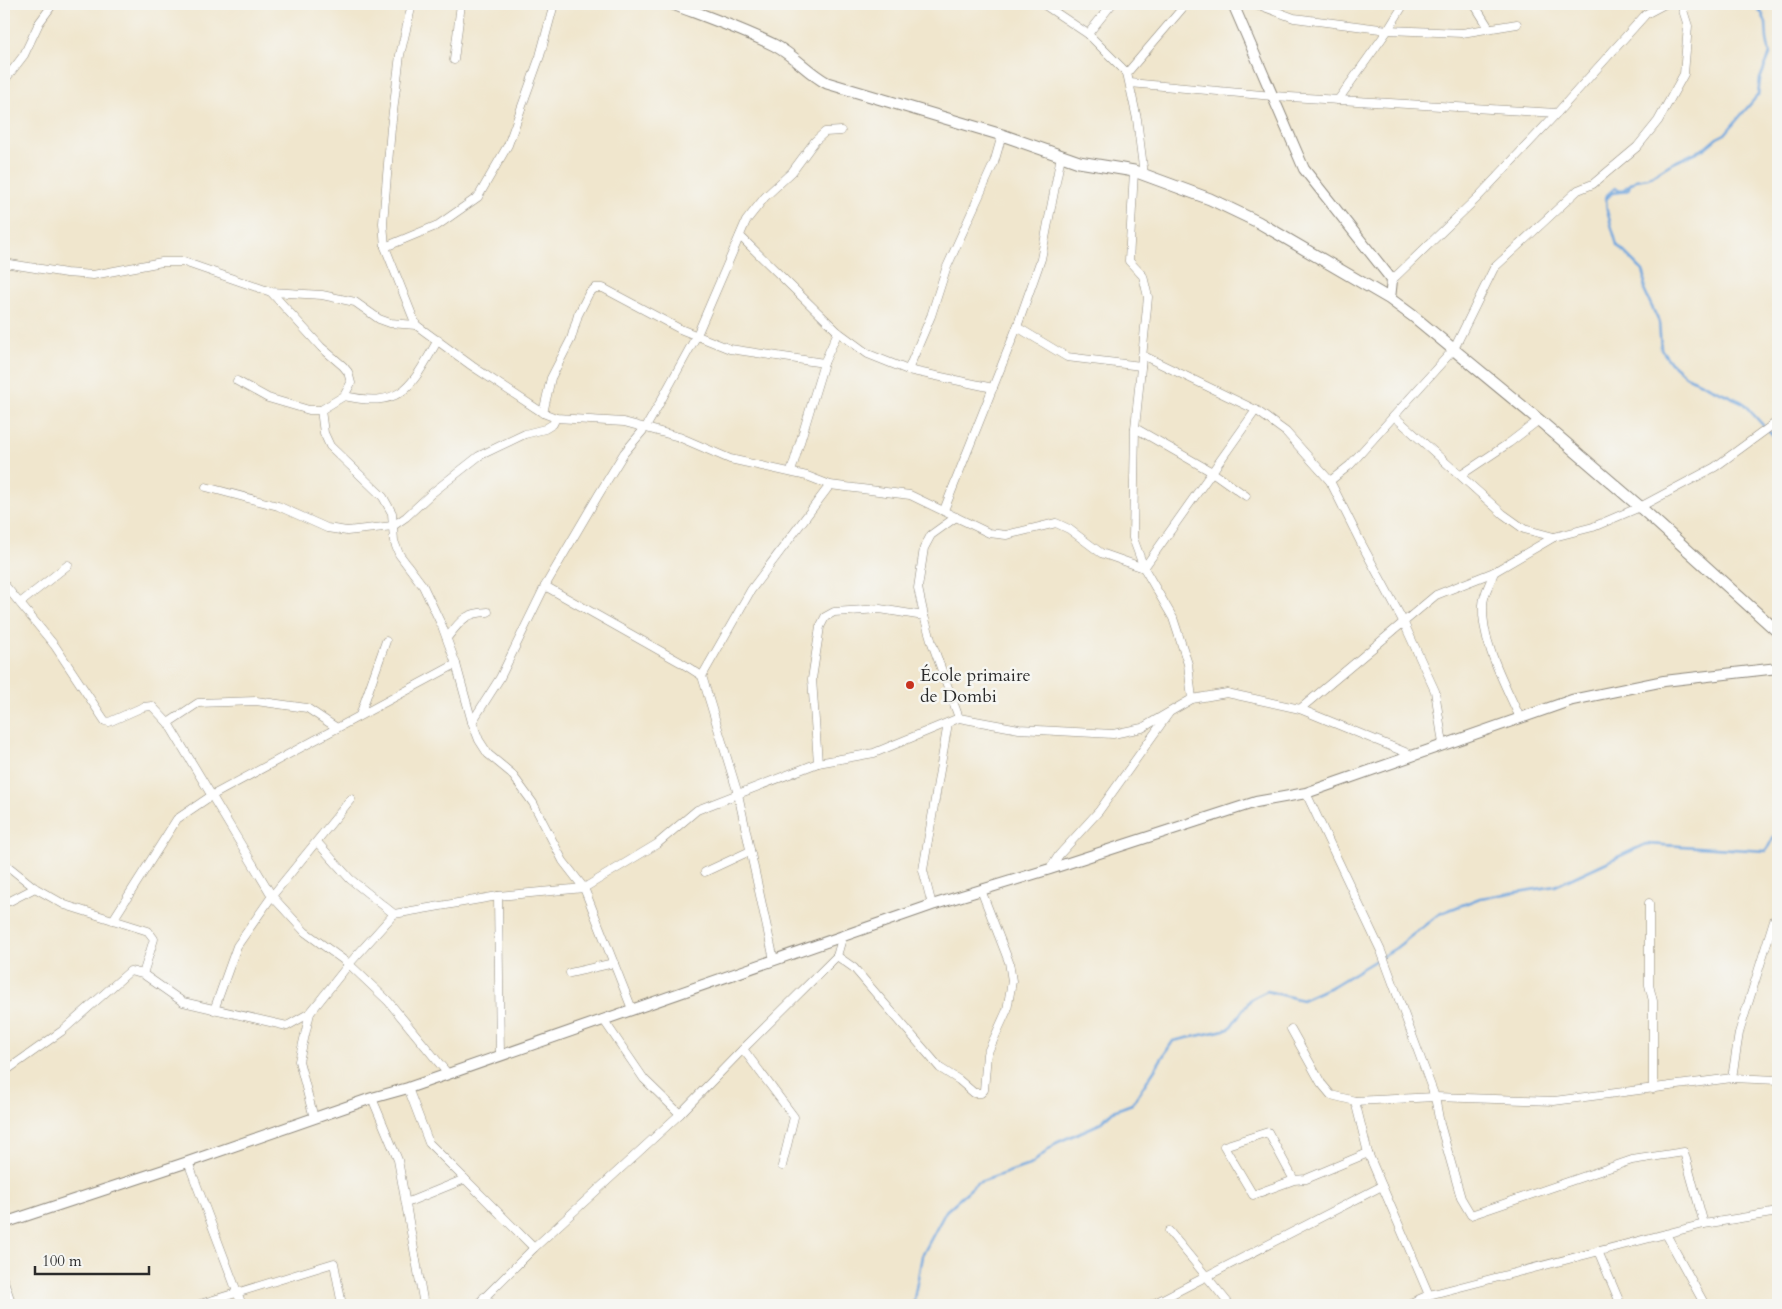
<svg xmlns="http://www.w3.org/2000/svg" width="1782" height="1309" font-family="Cardo,serif">
  <rect width="100%" height="100%" fill="#f6f6f2"/>
  <filter id="ink" filterUnits="userSpaceOnUse"><feTurbulence type="fractalNoise" baseFrequency=".02" numOctaves="2"/><feDisplacementMap in="SourceGraphic" scale="10" xChannelSelector="R" yChannelSelector="G"/><feConvolveMatrix kernelMatrix="1 2 1 2 8 2 1 2 1" color-interpolation-filters="sRGB"/></filter>
  <filter id="wash" filterUnits="userSpaceOnUse"><feTurbulence type="fractalNoise" baseFrequency=".0096" numOctaves="4" result="noise"/><feDisplacementMap in="SourceGraphic" scale="20" xChannelSelector="R" yChannelSelector="G"/><feGaussianBlur stdDeviation="1.12" result="paint"/><feColorMatrix in="noise" values="0 0 0 0 0 0 0 0 0 0 0 0 0 0 0 0 0 1.4 0 .05"/><feComposite in="paint" operator="in"/></filter>
  <g filter="url(#wash)">
    <rect width="100%" height="100%" fill="#f0e6cd"/>
    <g fill="none" stroke-linecap="round" stroke-linejoin="round">
      <g stroke="#70a6de" stroke-width="2.5">
        <path d="M1753,4L1762,13L1766,23L1767,39L1770,54L1760,79L1758,95L1725,134L1717,138L1705,148L1669,165L1648,178L1636,180L1620,192L1612,193L1606,199L1607,211L1617,245L1643,271L1645,277L1644,290L1659,322L1661,349L1671,363L1686,376L1742,402L1771,434L1778,437"/>
        <path d="M1757,4L1760,9"/>
        <path d="M1606,199L1607,195L1615,188L1622,192L1628,190L1630,185"/>
        <path d="M913,1305L922,1256L946,1211L977,1183L1032,1164L1056,1143L1099,1124L1113,1111L1132,1104L1173,1041L1229,1029L1251,999L1267,991L1302,1000L1333,986L1396,948L1439,914L1480,898L1555,886L1646,844L1766,851L1774,836L1778,834"/>
      </g>
    </g>
  </g>
  <g filter="url(#ink)">
    <g fill="none" stroke-linecap="round" stroke-linejoin="round">
      <g stroke="#8e887c" stroke-width="9">
        <g id="street">
          <path d="M412,4L400,55L391,128L383,223L385,247L416,325"/>
          <path d="M1043,4L1088,34L1127,73"/>
          <path d="M1256,4L1294,18L1388,30L1462,33L1517,24"/>
          <path d="M1474,4L1489,28"/>
          <path d="M1088,34L1112,4"/>
          <path d="M454,60L461,4"/>
          <path d="M4,81L24,55L39,23L53,4"/>
          <path d="M1130,83L1273,96L1557,113"/>
          <path d="M1338,100L1388,30L1404,4"/>
          <path d="M1134,171L1129,261L1143,276L1148,297L1135,428L1133,538L1144,568L1173,618L1188,664L1192,699"/>
          <path d="M1144,175L1137,119L1127,73L1186,4"/>
          <path d="M740,236L838,332L868,354L908,370L993,388"/>
          <path d="M385,247L438,225L478,197L508,145L540,56L554,4"/>
          <path d="M4,263L66,273L93,275L162,262H184L271,292L322,295L355,302L379,319L390,323L416,325L472,366L543,413L556,418L624,422L679,437L730,459L807,476L830,485L910,495L989,533L1006,535L1056,523L1069,529L1101,553L1144,568L1256,410"/>
          <path d="M1392,280L1478,197L1557,113L1646,14L1665,4"/>
          <path d="M1017,327L1067,357L1141,366"/>
          <path d="M1142,355L1256,410L1286,432L1330,481L1360,541L1403,621L1435,691L1443,744"/>
          <path d="M908,370L931,316L946,269L994,163L1002,135"/>
          <path d="M237,381L268,398L309,410H321L344,396L351,383L348,372L343,366L321,347L271,292"/>
          <path d="M344,396C404,409 411,386 438,340"/>
          <path d="M321,410L324,433L330,446L383,497L392,513L394,541L399,554L423,586L442,626L456,664L472,722L479,740L488,754L511,773L533,803L563,861L584,888L632,1009"/>
          <path d="M543,413L551,378L571,339L578,315L589,293L595,288H603L680,329L730,349L824,363"/>
          <path d="M1394,416L1503,514L1524,529L1554,537"/>
          <path d="M1135,428L1212,472L1246,496"/>
          <path d="M791,472L824,363L838,332"/>
          <path d="M1461,475L1509,443L1539,420"/>
          <path d="M1330,481L1350,465L1454,349L1494,268L1578,190L1593,184L1637,147L1658,121L1684,74L1688,26L1681,4"/>
          <path d="M206,487L278,506L327,528L347,531L393,526L406,517L432,493L479,456L525,434L545,429L553,424L556,418"/>
          <path d="M944,510L1017,327L1041,259L1061,156"/>
          <path d="M1494,572C1491,582 1483,594 1483,605C1481,642 1505,684 1520,718"/>
          <path d="M4,584L55,646L105,721L109,722L143,707L152,706L168,723L272,896L305,932L349,964L388,1001L448,1074"/>
          <path d="M545,586L680,662L702,676L738,794L774,960"/>
          <path d="M20,603L68,565"/>
          <path d="M924,616L918,588L924,548L931,535L956,517"/>
          <path d="M447,638C461,620 465,613 488,612"/>
          <path d="M702,676L751,590L830,485"/>
          <path d="M1300,709L1436,595L1494,572L1554,537L1593,527L1640,507L1715,467L1778,421"/>
          <path d="M360,715L386,641"/>
          <path d="M472,722L500,678L545,586L599,494L624,453L646,427L658,406L697,335L746,221L765,197L792,172L815,141L825,132L841,131"/>
          <path d="M168,723L198,703L256,701L307,708L337,728"/>
          <path d="M818,763L812,679L820,627L825,617L834,612L880,609L924,616L932,643L959,718"/>
          <path d="M1306,793L1381,951L1435,1097L1440,1124L1461,1198L1471,1215L1632,1160L1684,1152L1704,1224"/>
          <path d="M317,842L350,879L394,914"/>
          <path d="M4,863L35,888L65,905L148,931L154,939L143,974"/>
          <path d="M1050,869L1059,855L1099,811L1169,713"/>
          <path d="M705,872L750,851"/>
          <path d="M498,896L500,1056"/>
          <path d="M4,902L10,901L35,888"/>
          <path d="M1649,903V985L1653,1001V1089"/>
          <path d="M932,905L923,870L948,723"/>
          <path d="M113,920L177,819L211,796L456,664"/>
          <path d="M837,956L854,968L940,1068L959,1080L974,1093H981L984,1090L987,1054L1007,1010L1012,981L1009,962L981,890"/>
          <path d="M570,973L614,963"/>
          <path d="M214,1010L237,946L272,896L351,799"/>
          <path d="M310,1013L299,1061L314,1118"/>
          <path d="M603,1019L644,1079L680,1114"/>
          <path d="M1291,1029L1321,1083L1331,1095L1355,1101L1435,1097L1554,1101L1732,1078L1778,1080"/>
          <path d="M743,1049L794,1117L782,1166"/>
          <path d="M4,1072L62,1031L130,971L143,974L183,1002L287,1026L310,1013L349,964L394,914L498,896L584,888L657,844L697,810L818,763L874,753L959,718L1019,729L1113,734L1142,728L1192,699L1227,693L1300,709L1412,755"/>
          <path d="M1732,1078L1739,1033L1774,920"/>
          <path d="M408,1088L429,1143L534,1248"/>
          <path d="M372,1098L398,1160L424,1305"/>
          <path d="M1355,1101L1368,1153L1429,1295"/>
          <path d="M188,1162L242,1305"/>
          <path d="M1294,1180L1253,1195L1224,1146L1268,1132L1294,1180L1306,1179L1368,1153"/>
          <path d="M406,1203L465,1179"/>
          <path d="M1169,1231L1230,1305"/>
          <path d="M1666,1234L1705,1305"/>
          <path d="M1598,1251L1621,1305"/>
          <path d="M4,1281L12,1305"/>
          <path d="M484,1297L493,1305"/>
          <path d="M197,1305L334,1263L342,1305"/>
          <path d="M477,1305L534,1248L680,1114L743,1049L837,956L843,935"/>
          <path d="M1151,1305L1382,1186"/>
          <path d="M1406,1305L1429,1295L1704,1224L1778,1212"/>
        </g>
      </g>
      <g stroke="#8e887c" stroke-width="12">
        <g id="secondary">
          <path d="M1233,4L1304,169L1392,280L1390,299"/>
          <path d="M4,1223L188,1162L372,1098L408,1088L932,905L1050,869L1256,802L1306,793L1572,700L1664,681L1778,668"/>
        </g>
      </g>
      <g stroke="#8e887c" stroke-width="13">
        <path id="primary" d="M673,4C707,17 742,29 774,45C794,55 808,73 827,83L1002,135L1079,162L1134,171L1210,199L1258,222L1390,299L1413,316L1539,420L1640,507L1778,632"/>
      </g>
      <use href="#street" stroke="#fff" stroke-width="8"/>
      <use href="#secondary" stroke="#fff" stroke-width="10"/>
      <use href="#primary" stroke="#fff" stroke-width="11"/>
    </g>
  </g>
  <circle fill="#c8321e" stroke="#f6f6f2" stroke-width="2" cx="910" cy="685" r="5"/>
  <g text-anchor="middle" dominant-baseline="central" stroke-width="5" stroke-linejoin="round" paint-order="stroke">
    <g font-size="18" fill="#2b2b2b" stroke="#f6f6f2" text-anchor="start">
      <text x="920" y="675">École primaire<tspan x="920" dy="21">de Dombi</tspan></text>
    </g>
  </g>
  <rect width="1782" height="1309" fill="none" stroke="#f6f6f2" stroke-width="20"/>
  <path d="M35 1266v8h114v-8" fill="none" stroke="#2b2b2b" stroke-width="2.5"/>
  <text x="42" y="1266" font-size="15" fill="#2b2b2b" stroke="#f6f6f2" stroke-width="4" paint-order="stroke">100 m</text>
</svg>
